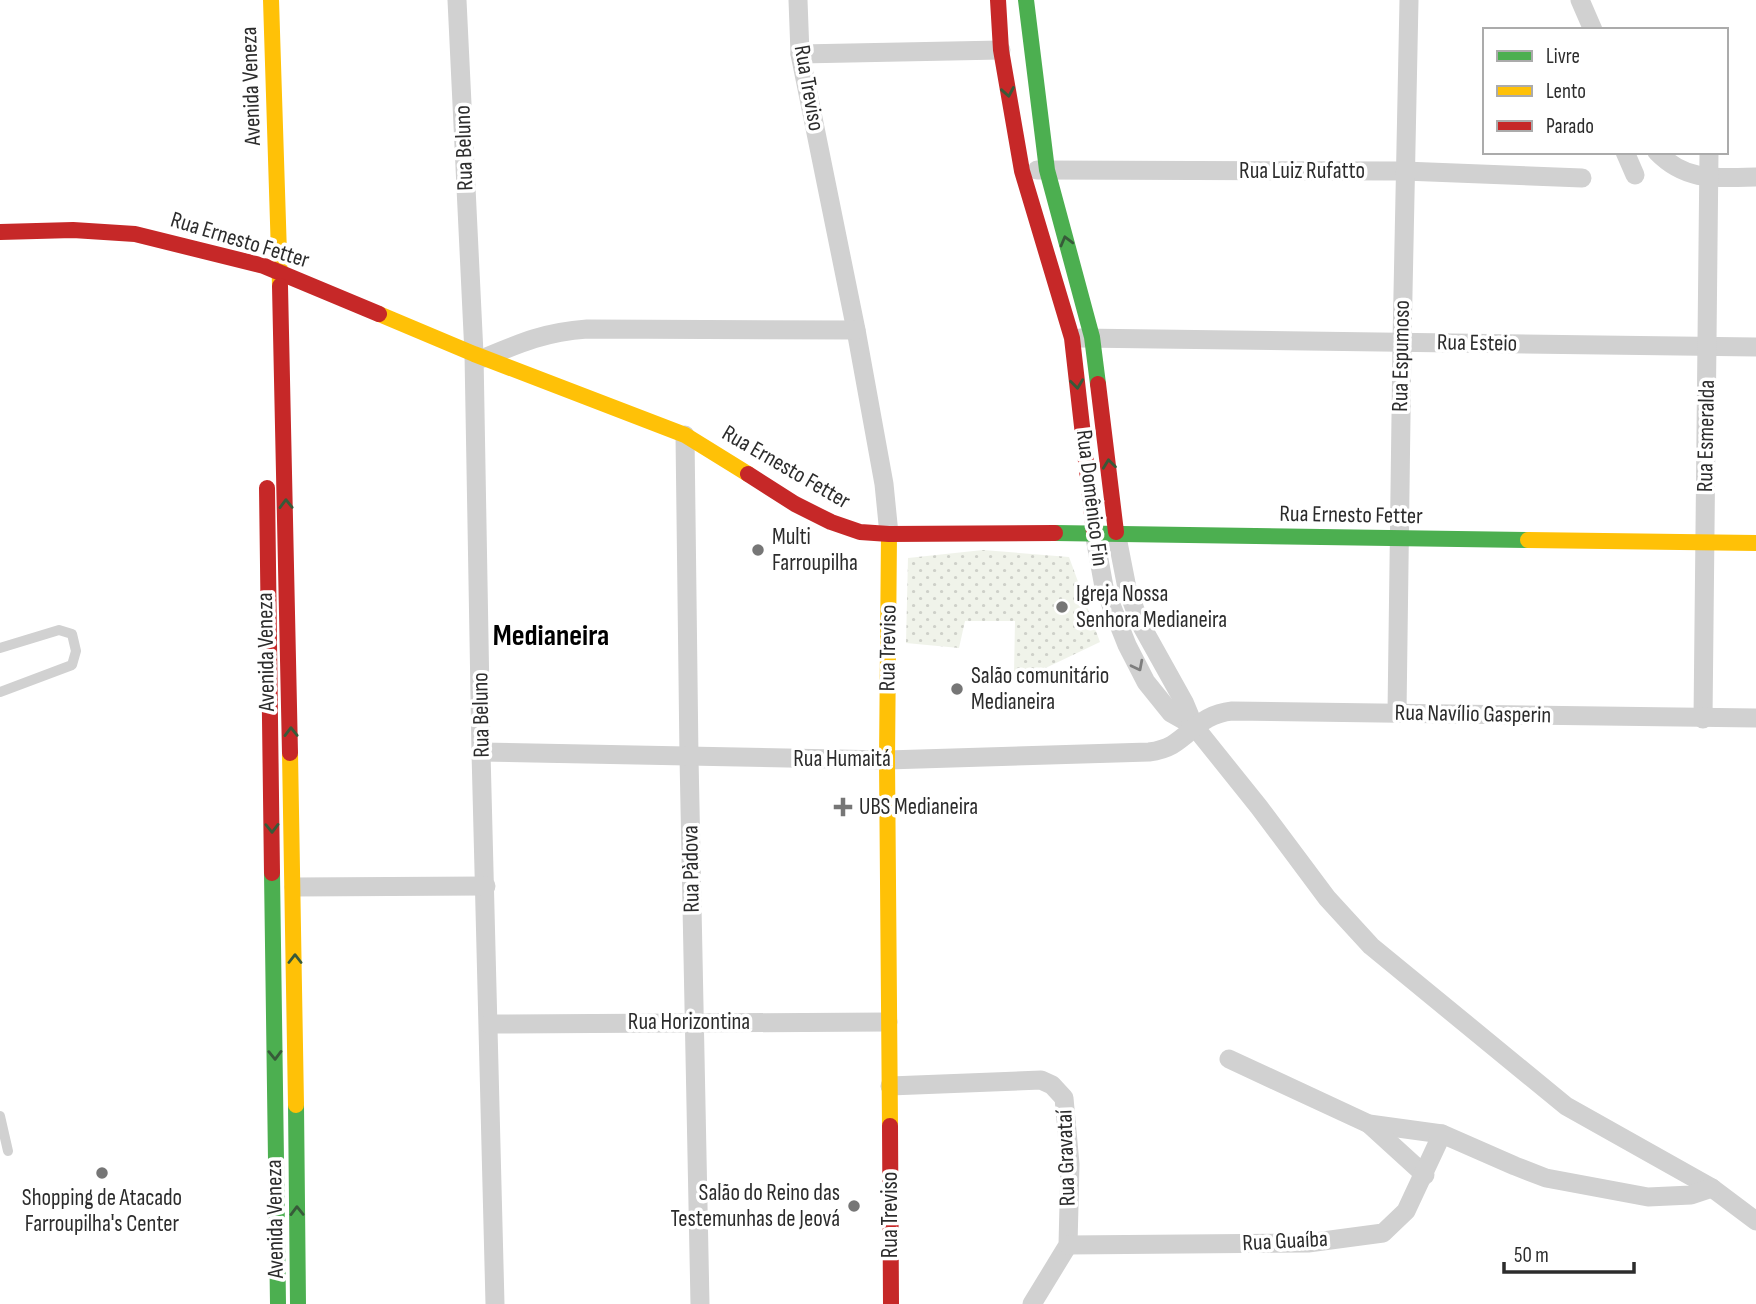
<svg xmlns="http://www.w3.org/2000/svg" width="1756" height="1304" font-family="'Sofia Sans Condensed',sans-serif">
  <defs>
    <pattern id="park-dots" width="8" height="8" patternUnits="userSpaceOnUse" patternTransform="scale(1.75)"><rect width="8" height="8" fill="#f0f3ea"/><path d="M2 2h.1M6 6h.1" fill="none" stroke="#ced0c9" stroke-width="1.8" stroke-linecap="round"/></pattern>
  </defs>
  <rect width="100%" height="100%" fill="#fff"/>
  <path fill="url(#park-dots)" d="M983,550L1069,557L1100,642L1033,674L1014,673L1015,621H965L959,648L906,643L908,558Z"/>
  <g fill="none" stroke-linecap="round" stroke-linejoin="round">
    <g stroke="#d1d1d1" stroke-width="10">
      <path d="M0,648L59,630L72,634L76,651L72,665L0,692"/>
      <path d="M0,1116L8,1151"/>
    </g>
    <g stroke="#d1d1d1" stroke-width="19">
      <path d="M457,0L474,354L481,752L495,1304"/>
      <path d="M798,0L800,54L856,330L884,484L889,534"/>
      <path d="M1580,0L1593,30"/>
      <path d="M800,54L1001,50"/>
      <path d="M1625,152L1635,175"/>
      <path d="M1657,152C1686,182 1717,178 1756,177"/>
      <path d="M1037,170L1404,171L1582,178"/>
      <path d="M1080,338L1756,347"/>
      <path d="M484,358C522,342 546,332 587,329L856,330"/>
      <path d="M685,435L689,757L700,1304"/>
      <path d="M1094,532L1104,587L1127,645L1146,682L1171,713L1194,726"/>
      <path d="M1116,532L1127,588L1140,623L1184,702L1194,726L1259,807L1327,898L1371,946L1566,1106L1712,1188L1756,1221"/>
      <path d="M1397,713L1402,342L1409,0"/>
      <path d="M1703,719L1709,152"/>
      <path d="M481,752L887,760L1149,752C1157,751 1165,749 1172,745C1194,731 1203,714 1232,711L1756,718"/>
      <path d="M294,887L486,886"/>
      <path d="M489,1024L888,1022"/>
      <path d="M1229,1059L1369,1124L1442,1134L1515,1166L1546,1178L1648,1197L1691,1195L1712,1188"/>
      <path d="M890,1086L1041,1080L1052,1085L1064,1098L1070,1164L1068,1245L1032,1304"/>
      <path d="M1369,1124L1425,1175"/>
      <path d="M1068,1245L1308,1243L1383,1233L1406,1211L1442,1134"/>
    </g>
    <g stroke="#4caf50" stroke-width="16">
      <path d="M1026,0L1047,170L1092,337L1098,384"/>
      <path d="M1055,533L1528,540"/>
      <path d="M272,873L278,1304"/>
      <path d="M296,1105L298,1304"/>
    </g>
    <g stroke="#ffc107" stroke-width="16">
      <path d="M271,0L280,286"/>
      <path d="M379,314L474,354L685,435L748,474"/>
      <path d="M889,534L887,760L890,1126"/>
      <path d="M1528,540L1756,543"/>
      <path d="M290,753L296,1105"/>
    </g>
    <g stroke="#c62828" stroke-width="16">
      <path d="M998,0L1001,50L1022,171L1072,338L1094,532"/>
      <path d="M0,232L73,230L135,234L264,266L379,314"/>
      <path d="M280,286L290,753"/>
      <path d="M1098,384L1116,532"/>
      <path d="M748,474L795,504L831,522L860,532L889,534L1055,533"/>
      <path d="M267,488L272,873"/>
      <path d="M890,1126L891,1304"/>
    </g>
  </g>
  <defs><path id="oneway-chevron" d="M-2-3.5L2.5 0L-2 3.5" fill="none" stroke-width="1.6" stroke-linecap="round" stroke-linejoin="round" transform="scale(1.75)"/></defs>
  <g stroke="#375a39">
    <use href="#oneway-chevron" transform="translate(1008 92) rotate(80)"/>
    <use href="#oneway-chevron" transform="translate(1066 241) rotate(-105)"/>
    <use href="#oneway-chevron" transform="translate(1077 384) rotate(83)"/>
    <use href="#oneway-chevron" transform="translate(1109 464) rotate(-97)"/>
    <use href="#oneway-chevron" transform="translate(286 504) rotate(-91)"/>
    <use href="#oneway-chevron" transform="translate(291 732) rotate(-91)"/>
    <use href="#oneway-chevron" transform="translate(272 828) rotate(89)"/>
    <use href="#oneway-chevron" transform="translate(295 959) rotate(-90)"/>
    <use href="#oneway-chevron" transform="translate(275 1055) rotate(89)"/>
    <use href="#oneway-chevron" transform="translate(297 1211) rotate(-91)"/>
  </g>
  <use stroke="#7e7e7e" href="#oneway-chevron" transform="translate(1138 666) rotate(63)"/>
  <g fill="#767676" stroke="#fff" stroke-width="2.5">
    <circle cx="758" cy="550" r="7"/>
    <circle cx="1062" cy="607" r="7"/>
    <circle cx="957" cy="689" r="7"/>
    <path d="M839.5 796.5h7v7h7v7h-7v7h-7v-7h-7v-7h7z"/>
    <circle cx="102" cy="1173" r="7"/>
    <circle cx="854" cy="1206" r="7"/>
  </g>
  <g text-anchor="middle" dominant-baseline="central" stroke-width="7" stroke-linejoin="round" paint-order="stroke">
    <g font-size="23" fill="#2c2c2c" stroke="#fff">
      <text transform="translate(251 86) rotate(-92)">Avenida Veneza</text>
      <text transform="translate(809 88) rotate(80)">Rua Treviso</text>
      <text transform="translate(464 148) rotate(-92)">Rua Beluno</text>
      <text x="1302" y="171">Rua Luiz Rufatto</text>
      <text transform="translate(240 240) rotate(17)">Rua Ernesto Fetter</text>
      <text transform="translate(1477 343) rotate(1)">Rua Esteio</text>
      <text transform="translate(1401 356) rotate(-89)">Rua Espumoso</text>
      <text transform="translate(1706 436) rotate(-89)">Rua Esmeralda</text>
      <text transform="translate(786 467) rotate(30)">Rua Ernesto Fetter</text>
      <text transform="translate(1092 498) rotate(83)">Rua Domênico Fin</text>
      <text transform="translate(1351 515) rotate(1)">Rua Ernesto Fetter</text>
      <text transform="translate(888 648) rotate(-89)">Rua Treviso</text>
      <text transform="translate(266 652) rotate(-91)">Avenida Veneza</text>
      <text transform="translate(1473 714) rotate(1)">Rua Navílio Gasperin</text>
      <text transform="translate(481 715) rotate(-91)">Rua Beluno</text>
      <text x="842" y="759">Rua Humaitá</text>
      <text transform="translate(691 869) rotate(-91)">Rua Pàdova</text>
      <text x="689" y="1022">Rua Horizontina</text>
      <text transform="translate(1066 1158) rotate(-92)">Rua Gravataí</text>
      <text transform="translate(890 1215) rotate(-90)">Rua Treviso</text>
      <text transform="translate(275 1219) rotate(-91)">Avenida Veneza</text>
      <text transform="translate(1285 1241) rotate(-3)">Rua Guaíba</text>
    </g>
    <g font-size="23" fill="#2c2c2c" stroke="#fff" text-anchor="start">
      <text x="772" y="537">Multi<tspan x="772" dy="26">Farroupilha</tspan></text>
      <text x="1076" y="594">Igreja Nossa<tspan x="1076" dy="26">Senhora Medianeira</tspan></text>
      <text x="971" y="676">Salão comunitário<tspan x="971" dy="26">Medianeira</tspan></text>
      <text x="859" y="807">UBS Medianeira</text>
      <text x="840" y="1193" text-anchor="end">Salão do Reino das<tspan x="840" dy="26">Testemunhas de Jeová</tspan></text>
      <text x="102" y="1198" text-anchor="middle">Shopping de Atacado<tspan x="102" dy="26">Farroupilha's Center</tspan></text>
    </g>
    <g font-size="30" font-weight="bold" fill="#000" stroke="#fff">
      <text x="551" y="636">Medianeira</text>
    </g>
  </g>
  <rect x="1483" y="28" width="245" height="126" fill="#ffffff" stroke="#ababab" stroke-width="2"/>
  <rect x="1497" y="51" width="35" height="10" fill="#4caf50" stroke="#ababab" stroke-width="2"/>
  <text x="1546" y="63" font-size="21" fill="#2c2c2c">Livre</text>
  <rect x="1497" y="86" width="35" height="10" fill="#ffc107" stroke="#ababab" stroke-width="2"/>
  <text x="1546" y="98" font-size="21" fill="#2c2c2c">Lento</text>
  <rect x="1497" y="121" width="35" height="10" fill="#c62828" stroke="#ababab" stroke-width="2"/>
  <text x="1546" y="133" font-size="21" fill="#2c2c2c">Parado</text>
  <path d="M1504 1262v10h130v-10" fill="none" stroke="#2c2c2c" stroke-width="3.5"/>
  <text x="1514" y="1262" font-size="21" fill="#2c2c2c" stroke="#ffffff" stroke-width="5" paint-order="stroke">50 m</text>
</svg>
